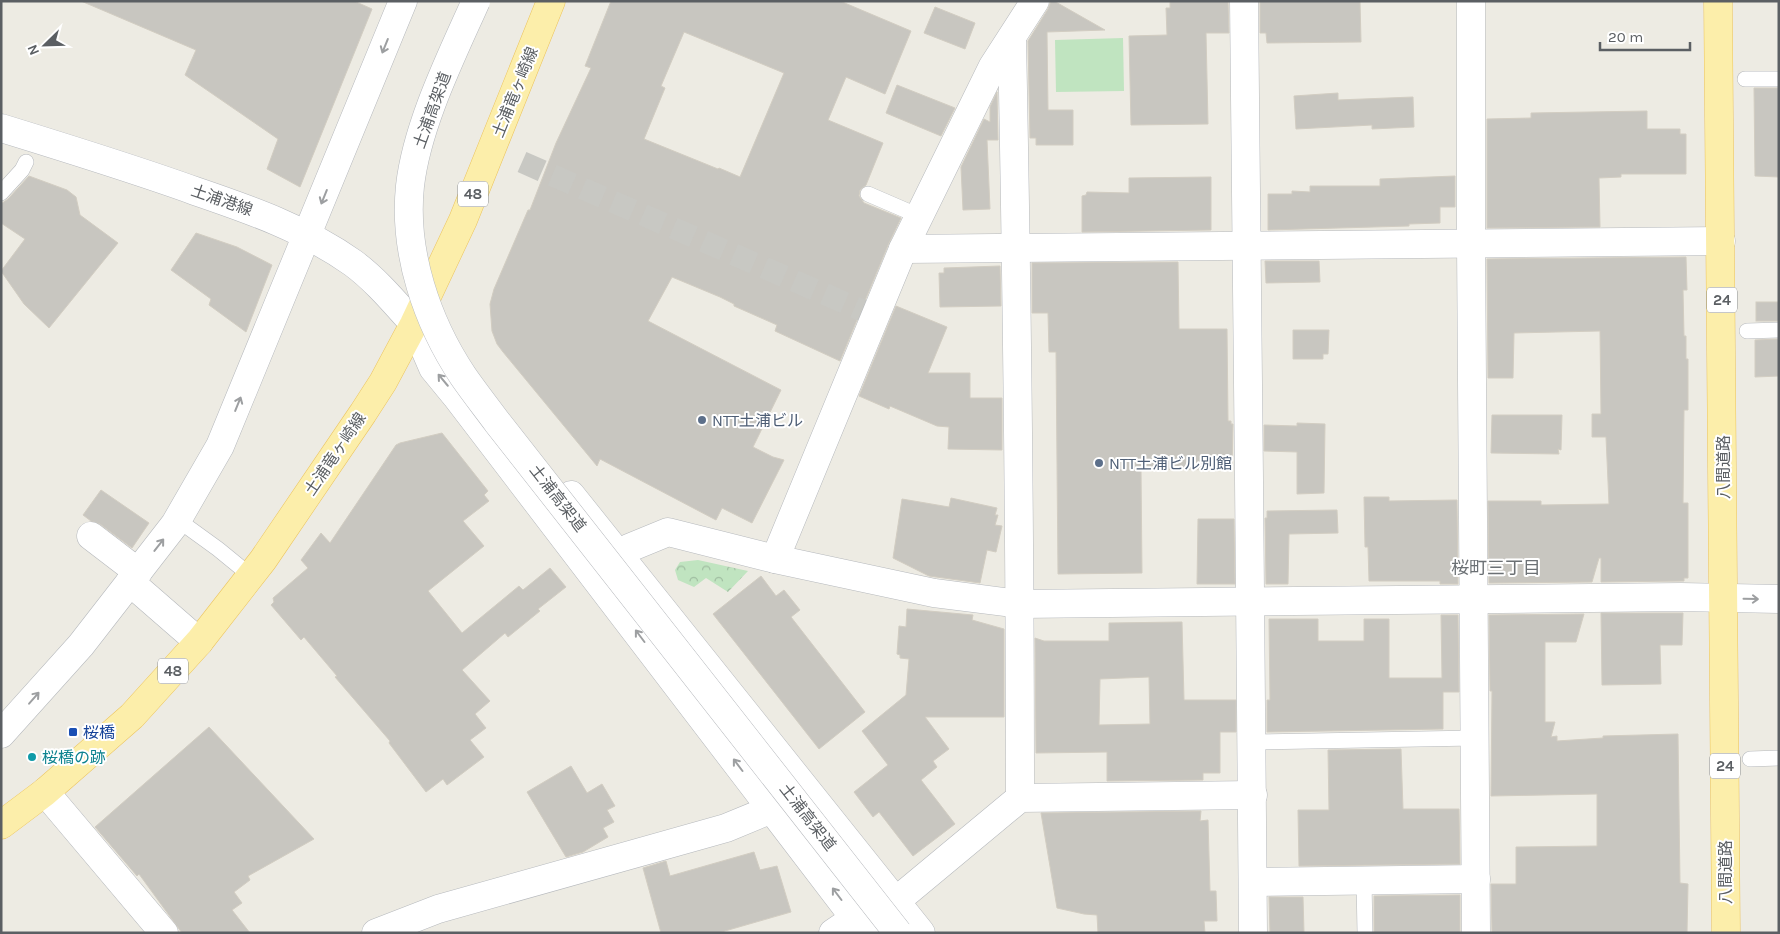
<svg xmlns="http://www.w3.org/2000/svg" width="1780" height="934" font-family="Karla,'Noto Sans JP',sans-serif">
  <defs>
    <pattern id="forest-crowns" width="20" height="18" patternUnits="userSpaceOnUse" patternTransform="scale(1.25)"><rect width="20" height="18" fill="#c0e4c0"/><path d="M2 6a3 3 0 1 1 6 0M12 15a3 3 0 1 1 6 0" fill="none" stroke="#9fbca0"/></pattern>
  </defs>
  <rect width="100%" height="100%" fill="#edebe3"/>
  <path fill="url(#forest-crowns)" d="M698,560L748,571L728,592L706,578L694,587L678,580L675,570L680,562Z"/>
  <path fill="#c0e4c0" d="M1123,38L1124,91L1056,92L1055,40Z"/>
  <g fill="#c8c6c0" stroke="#d2cdc2" fill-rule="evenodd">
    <path d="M81,1H354L372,9L300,187L267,169L278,139L185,75L196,50Z"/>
    <path d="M611,1H840L911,31L885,94L846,77L828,120L883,143L866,185L860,190L859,196L864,203L901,218L889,243L840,361L775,331L777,325L734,306V304L720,297L672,277L648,321L781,390L753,447L773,457L784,460L752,523L722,508L716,520L600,459L597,466L503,352L497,344L492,331L490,304L494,289L528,210H530L556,143L591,68L585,66ZM684,32L784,73L740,177L719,168L718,169L644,139L665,88L661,86Z"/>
    <path d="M1051,1H1054L1105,30L1047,32L1048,110H1073V145H1036V138H1030L1028,41L1048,9Z"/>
    <path d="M1170,1H1228L1229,33H1206L1208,124L1131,125L1129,36L1167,35L1166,8H1170Z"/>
    <path d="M1260,1H1360L1361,42L1267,43L1266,33H1260Z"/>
    <path d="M935,7L975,23L965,49L924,33Z"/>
    <path d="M897,85L955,108L941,136L886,113Z"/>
    <path d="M1754,88H1779V177L1755,176Z"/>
    <path d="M997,92L998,140H987L990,209L963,210L961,167L984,119L990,122V107Z"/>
    <path d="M1338,93V100L1413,97L1414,127L1372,129V125L1296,129L1294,96Z"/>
    <path d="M1647,111V129H1680V134H1686V174H1621V177L1599,178L1600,227L1487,228V119L1531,118V113Z"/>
    <path d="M29,176L67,190L76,197L80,215L118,243L49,328L24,304L1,271L25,239L1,223V204L8,199Z"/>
    <path d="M1455,176V207H1440V223L1409,224V226L1268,230V194H1292V191L1310,192V186H1380V179Z"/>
    <path d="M1211,177V230L1082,232V196L1086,195L1087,192L1129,193V178Z"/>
    <path d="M196,233L237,247L272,265L246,332L209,305L211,299L171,270Z"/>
    <path d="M1686,257L1687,290H1683L1684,336H1686V359H1688V410H1684L1683,503H1688V578H1684V581L1601,582V558H1599L1592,582L1489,583L1488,501H1541V505L1609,504L1606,437H1592V414H1601L1600,331L1514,333L1513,378H1488L1487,259Z"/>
    <path d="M1265,261H1319L1320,282L1266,283Z"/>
    <path d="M1178,262L1179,329H1227L1228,421H1231V424H1233L1232,470L1141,469L1142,573L1058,574L1056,352H1049L1048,313H1032V263Z"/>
    <path d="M1000,266L1001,306L940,307L939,273H944V268Z"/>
    <rect x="1756" y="302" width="23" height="19"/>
    <path d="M896,306L947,327L928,373H970V398H1002V450L948,449L949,427L937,426L890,406L889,409L859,396Z"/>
    <path d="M1293,330H1329L1328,354H1323V359H1293Z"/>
    <path d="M1779,339V376L1755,377V340Z"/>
    <path d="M1492,415H1562L1561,450L1558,449L1559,454L1491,453Z"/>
    <path d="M1297,423L1325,424L1324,493L1297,494V452L1264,451V425L1297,426Z"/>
    <path d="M442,433L488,491L484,495L489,501L463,521L484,546L428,591L462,633L519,586L523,590L550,568L566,587L538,609L540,611L508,637L505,633L462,670L490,701L475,714L486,728L470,740L484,757L447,785L443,779L426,792L389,743L390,741L335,677L337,676L304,637L301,640L271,605L274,602L273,598L308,568L301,560L321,533L330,543L396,445L400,443Z"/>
    <path d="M101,490L149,523L132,548L100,524L91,521L83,515Z"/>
    <path d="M1364,497H1389V501L1457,500L1458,584H1440V581H1369L1368,547H1365Z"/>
    <path d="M951,498L997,508L995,515H998L995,525L1002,526L996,552L987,550L980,583L929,576L893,558L902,499L949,507Z"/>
    <path d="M1337,510L1338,533L1289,534L1288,584H1266L1265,518H1267V511Z"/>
    <path d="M1198,519H1234L1235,584H1197Z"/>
    <path d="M761,576L776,596L784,590L800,610L791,617L865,712L819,749L713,614Z"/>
    <path d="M907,609L973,615L972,620L1004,629V717H925L949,749L933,761L937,767L921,780L955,824L913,856L879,812L873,817L854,792L888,765L862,731L906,695L909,659L900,658V655L897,654L899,626L906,627Z"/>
    <path d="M1601,613H1683L1682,645H1660L1661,684L1602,685Z"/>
    <path d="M1584,614L1576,642H1545V722H1555L1551,737L1557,736V741L1603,738V736L1678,734L1680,883L1688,884L1687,933H1492L1491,884H1516V847L1597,846V794L1491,796L1492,691H1490L1489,615Z"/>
    <path d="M1441,615H1458L1459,692H1443V729L1267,732V700H1270L1269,619H1318V641H1364V619H1389V678H1442Z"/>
    <path d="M1182,622L1184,700H1236V732H1220V773H1203V780L1107,781V752L1036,753L1035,638L1044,641H1109V623ZM1149,677L1150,724L1099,725L1100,679Z"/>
    <path d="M209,727L314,839L248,876L250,880L234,892L242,903L232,910L250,933H182L139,874L137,876L95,827Z"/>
    <path d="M1401,749L1403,809H1459L1460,864L1299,866L1298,810H1329L1328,750Z"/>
    <path d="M571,766L587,793L602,784L615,806L607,810L614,822L603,828L608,837L583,852L566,857L527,792Z"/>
    <path d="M1201,811L1200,821L1208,820L1210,891H1216L1217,921H1204L1205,933H1098L1097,915L1084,914L1057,908L1041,813Z"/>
    <path d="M754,852L760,870L777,866L791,912L718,933H661L643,868L666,861L670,876Z"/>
    <path d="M1460,895V933H1374V896Z"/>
    <path d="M1269,897H1303L1304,933H1270Z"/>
  </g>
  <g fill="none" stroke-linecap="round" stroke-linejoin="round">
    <path stroke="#c8c8c3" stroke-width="22" stroke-dasharray="22 11" stroke-linecap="butt" d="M522,162L875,316"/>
    <g stroke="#b6b9bd" stroke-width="16">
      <g id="service">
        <path d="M1745,79H1779"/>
        <path d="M1,193L22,170L26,162"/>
        <path d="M868,194L919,216"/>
        <path d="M1747,331L1779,330"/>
        <path d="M178,520L218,549L251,576"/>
        <path d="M1252,742L1475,738"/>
        <path d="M1750,759L1779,758"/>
        <path d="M1364,881L1365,933"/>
      </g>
    </g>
    <g stroke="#b6b9bd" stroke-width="29">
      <g id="minor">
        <path d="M1244,1C1246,312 1252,622 1253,933"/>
        <path d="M1471,1V243L1476,933"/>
        <path d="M1012,38C1017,291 1020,545 1020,798"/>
        <path d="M903,249L1721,241"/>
        <path d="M91,536L138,572"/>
        <path d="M619,554L629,548L668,532L775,559L934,593L1020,604L1681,597L1779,599"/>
        <path d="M775,559L903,249L993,66L1035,1"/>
        <path d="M130,582L199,642"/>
        <path d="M1,734L81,645L175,524L220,446L403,1"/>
        <path d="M45,792L164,933"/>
        <path d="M1253,882L1476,879"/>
        <path d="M376,933L438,909L726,828L772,809"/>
        <path d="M833,933L855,918L896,901L1020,798L1253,795"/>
      </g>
    </g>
    <g stroke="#b6b9bd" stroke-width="29">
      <g id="tertiary">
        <path d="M414,324L433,368L456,396L866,933"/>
        <path d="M571,495L921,933"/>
      </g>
    </g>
    <g stroke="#b5b8bd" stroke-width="29">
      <path id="secondary" d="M1,128C66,148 131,168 195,191C251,210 305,229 353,263C376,280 395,303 414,324"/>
    </g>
    <g stroke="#ecc45e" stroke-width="29">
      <g id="primary">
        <path d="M1718,1L1726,933"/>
        <path d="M1,825L45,792L132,716L199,642L263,560L363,413L383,382L414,324L463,220L551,1"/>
      </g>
    </g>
    <use href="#service" stroke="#fff" stroke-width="15"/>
    <use href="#minor" stroke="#fff" stroke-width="28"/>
    <use href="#tertiary" stroke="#fff" stroke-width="28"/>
    <use href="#secondary" stroke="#fff" stroke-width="28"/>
    <use href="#primary" stroke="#fceeaa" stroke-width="28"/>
    <g stroke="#b6b9bd" stroke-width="29" stroke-linecap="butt">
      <path id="tertiary-bridge" d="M476,1C451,57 417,125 410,186C403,252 427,322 463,376C474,392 486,407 497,422L898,933"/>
    </g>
    <use href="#tertiary-bridge" stroke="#fff" stroke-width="28"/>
  </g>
  <defs><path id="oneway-shaft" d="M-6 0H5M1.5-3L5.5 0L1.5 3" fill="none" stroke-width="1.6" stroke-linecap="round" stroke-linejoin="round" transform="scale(1.25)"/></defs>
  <g stroke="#9d9fa1">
    <use href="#oneway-shaft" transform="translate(385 46) rotate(112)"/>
    <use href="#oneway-shaft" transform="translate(324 197) rotate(112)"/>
    <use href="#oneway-shaft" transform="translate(443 380) rotate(-130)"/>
    <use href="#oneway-shaft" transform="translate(238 404) rotate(-68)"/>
    <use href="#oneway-shaft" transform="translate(159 545) rotate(-52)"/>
    <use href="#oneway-shaft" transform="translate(1751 599) rotate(1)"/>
    <use href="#oneway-shaft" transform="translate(640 636) rotate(-127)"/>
    <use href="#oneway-shaft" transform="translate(34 698) rotate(-49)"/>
    <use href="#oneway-shaft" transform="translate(738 765) rotate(-127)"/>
    <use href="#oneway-shaft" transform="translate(837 894) rotate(-127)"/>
  </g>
  <g fill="#5c6f8a" stroke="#fff" stroke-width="2">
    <circle cx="702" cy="420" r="5"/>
    <circle cx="1099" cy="463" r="5"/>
  </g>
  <rect fill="#1a4fb4" stroke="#fff" stroke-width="2" x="68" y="727" width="10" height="10" rx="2.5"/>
  <circle fill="#0f9aa8" stroke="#fff" stroke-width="2" cx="32" cy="757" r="5"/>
  <g text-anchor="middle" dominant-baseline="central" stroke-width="4" stroke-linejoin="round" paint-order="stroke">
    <g fill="#fff" stroke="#8c8f92" stroke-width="1">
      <rect x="458" y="181.5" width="30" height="25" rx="4"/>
      <rect x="1707" y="287.5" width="30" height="25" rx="4"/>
      <rect x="158" y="658.5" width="30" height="25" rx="4"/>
      <rect x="1710" y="753.5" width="30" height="25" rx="4"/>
    </g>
    <g font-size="15" font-weight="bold" fill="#5b5f63">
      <text x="473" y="194">48</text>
      <text x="1722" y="300">24</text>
      <text x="173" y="671">48</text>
      <text x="1725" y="766">24</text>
    </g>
    <g font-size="16" fill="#5b5f63" stroke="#fff">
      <text transform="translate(515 92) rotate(-68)">土浦竜ヶ崎線</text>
      <text transform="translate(432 110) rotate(-70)">土浦高架道</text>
      <text transform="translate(222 200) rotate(19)">土浦港線</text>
      <text transform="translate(335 454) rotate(-56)">土浦竜ヶ崎線</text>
      <text transform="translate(1723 467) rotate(-90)">八間道路</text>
      <text transform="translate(558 498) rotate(52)">土浦高架道</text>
      <text transform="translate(808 817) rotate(52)">土浦高架道</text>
      <text transform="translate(1725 872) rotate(-90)">八間道路</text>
    </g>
    <g font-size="16" fill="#4e5e75" stroke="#fff" text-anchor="start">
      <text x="712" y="420">NTT土浦ビル</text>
      <text x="1109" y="463">NTT土浦ビル別館</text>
    </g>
    <g font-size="16" fill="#164399" stroke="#fff" text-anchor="start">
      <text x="83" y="732">桜橋</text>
    </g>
    <g font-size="16" fill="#0d838f" stroke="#fff" text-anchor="start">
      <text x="42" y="757">桜橋の跡</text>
    </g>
    <g font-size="18" fill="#6c7175" stroke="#fff">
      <text x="1496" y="568">桜町三丁目</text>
    </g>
  </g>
  <rect width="1780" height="934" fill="none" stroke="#5b5f63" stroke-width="5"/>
  <g transform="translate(45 45) rotate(247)" stroke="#ffffff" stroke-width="4" paint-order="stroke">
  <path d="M0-4L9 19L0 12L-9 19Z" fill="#5b5f63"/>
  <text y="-8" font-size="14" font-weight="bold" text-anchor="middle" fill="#5b5f63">N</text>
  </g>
  <path d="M1600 42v8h90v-8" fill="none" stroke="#5b5f63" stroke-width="2.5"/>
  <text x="1608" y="42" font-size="15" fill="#5b5f63" stroke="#ffffff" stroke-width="4" paint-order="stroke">20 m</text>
</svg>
